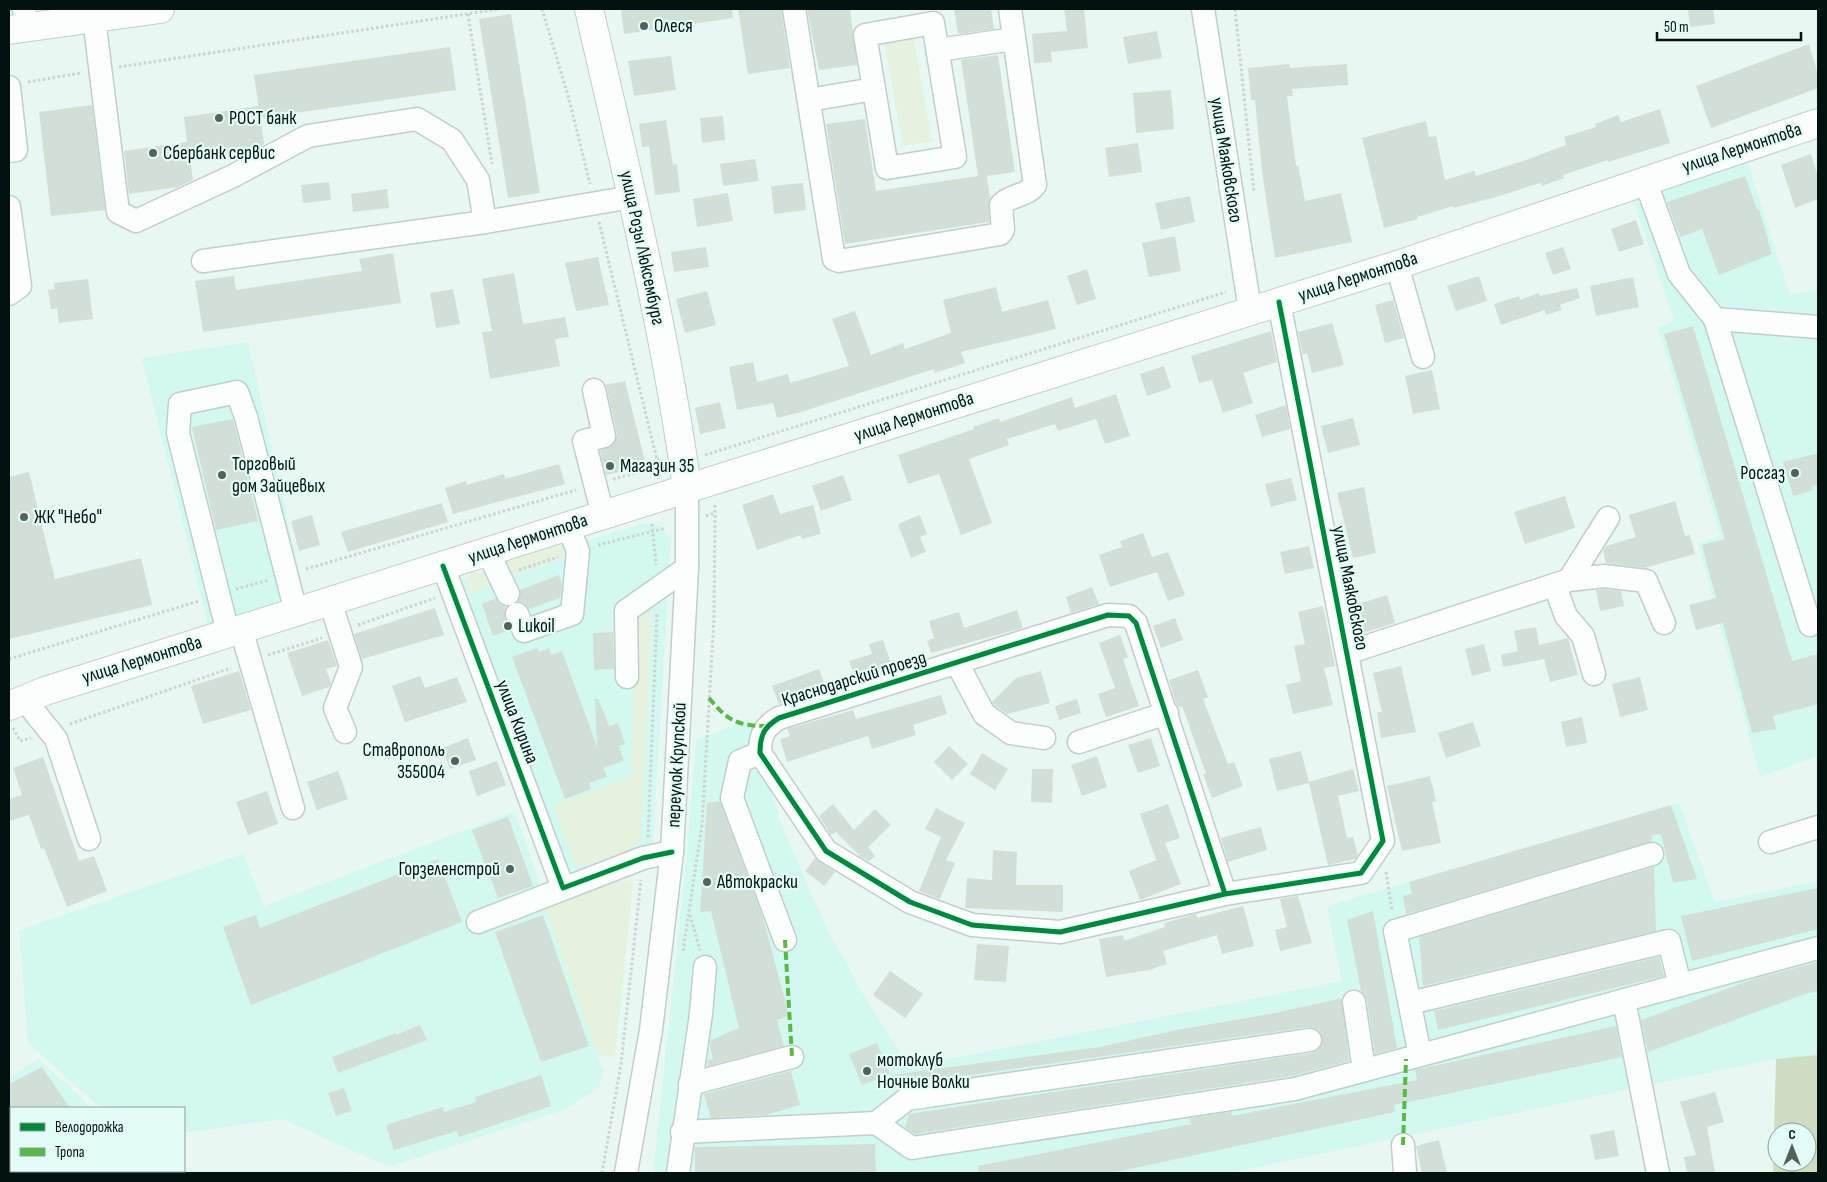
<svg xmlns="http://www.w3.org/2000/svg" width="1827" height="1182" font-family="'Sofia Sans Condensed',sans-serif">
  <rect width="100%" height="100%" fill="#e9f7f3"/>
  <g fill="#d3f8ef">
    <path d="M1746,157L1790,295L1818,289V756L1760,777L1698,543L1720,536L1658,327L1674,321L1632,196Z"/>
    <path d="M248,342L304,593L208,626L142,358Z"/>
    <path d="M645,523L661,526L671,539L653,843L570,878L456,581Z"/>
    <path d="M749,719L783,829L828,931L866,999L909,1067L1342,981L1327,906L1679,803L1715,902L1818,881V1055L1776,1059L1669,1081L1229,1173H653L687,853L696,740Z"/>
    <path d="M515,811L603,1071L599,1087L567,1109L389,1167L282,1119L184,1133V1108H109L96,1104L28,1043L19,930L243,854L264,906Z"/>
    <path d="M38,1059L80,1096L90,1108H11V1171H350V1173H9V1078Z"/>
  </g>
  <g fill="#e5f2de">
    <path d="M913,36L932,141L903,146L884,41Z"/>
    <path d="M565,539L568,556L514,575L508,569L505,561L511,554Z"/>
    <path d="M474,572C484,572 488,576 491,586L470,593L466,587L467,576Z"/>
    <path d="M653,609L641,840C626,857 597,867 575,865L554,805L631,777L635,621Z"/>
    <path d="M628,880L633,883L615,1057L597,1055L545,907L607,883Z"/>
  </g>
  <path fill="#ceddc2" fill-rule="evenodd" d="M1818,1055V1173H1773L1776,1059ZM1777,1132H1807V1162H1777Z"/>
  <g fill="#d1dfd6">
    <path d="M621,9H732L733,18L624,34Z"/>
    <path d="M738,9H781L790,68L748,74Z"/>
    <path d="M807,9H850L857,65L819,70Z"/>
    <path d="M954,9H991L994,29L958,34Z"/>
    <path d="M1064,9H1084L1088,48L1051,52L1052,62L1034,63L1032,34L1067,31Z"/>
    <path d="M1688,9H1713L1715,24L1690,27Z"/>
    <path d="M511,14L540,193L508,198L479,19Z"/>
    <path d="M1157,31L1162,58L1128,64L1123,37Z"/>
    <path d="M1809,44L1818,75V88L1711,128L1696,86Z"/>
    <path d="M450,47L456,90L260,118L254,75Z"/>
    <path d="M998,55L1015,172L987,176L990,199L989,222L845,244L826,124L865,119L876,191L978,176L961,60Z"/>
    <path d="M671,56L676,90L634,96L628,61Z"/>
    <path d="M1289,64L1290,68L1347,64L1348,85L1292,89L1293,96H1287L1296,166L1298,165L1305,201L1341,193L1352,242L1275,258L1262,172L1255,100H1251L1248,68Z"/>
    <path d="M1171,90L1174,129L1136,133L1133,93Z"/>
    <path d="M92,105L105,210L51,216L39,112Z"/>
    <path d="M259,106L264,144L252,151L190,160L193,180L178,187L129,194L124,151L187,142L184,117Z"/>
    <path d="M1660,109L1670,143L1608,162V160L1563,175L1564,178L1542,186L1540,183L1496,197L1453,208V206L1417,217L1418,219L1384,228L1362,138L1426,121L1429,137L1436,136L1445,180L1474,171L1476,176L1526,160L1566,145L1564,137L1596,127L1595,124L1618,115L1621,122Z"/>
    <path d="M723,116L725,140L702,143L700,118Z"/>
    <path d="M666,120L673,165L677,164L680,192L655,195L649,146L642,147L639,124Z"/>
    <path d="M1138,143L1142,172L1109,177L1105,148Z"/>
    <path d="M1811,154L1818,177V199L1795,208L1781,165Z"/>
    <path d="M755,159L759,181L723,186L720,164Z"/>
    <path d="M1745,176L1757,209H1759L1772,254L1719,275L1702,229L1680,237L1667,202Z"/>
    <path d="M329,182L331,200L303,203L301,185Z"/>
    <path d="M803,183L806,210L774,214L771,186Z"/>
    <path d="M387,189L389,208L353,212L351,194Z"/>
    <path d="M728,193L733,221L697,227L693,199Z"/>
    <path d="M1190,196L1195,222L1161,230L1155,203Z"/>
    <path d="M1636,220L1644,244L1619,252L1611,229Z"/>
    <path d="M1175,236L1181,271L1149,277L1142,243Z"/>
    <path d="M706,247L709,267L674,272L671,252Z"/>
    <path d="M1563,247L1571,269L1553,275L1545,253Z"/>
    <path d="M393,253L401,303L203,332L195,281L234,276L236,290L362,271L359,259Z"/>
    <path d="M598,257L609,305L576,311L565,263Z"/>
    <path d="M1087,269L1096,299L1077,305L1067,276Z"/>
    <path d="M514,273L523,324L565,317L569,337L555,339L560,366L490,379L482,332L492,331L482,279Z"/>
    <path d="M1479,276L1487,301L1456,311L1447,286Z"/>
    <path d="M1633,277L1639,307L1596,316L1590,286Z"/>
    <path d="M88,279L93,319L59,323L57,308L51,309L48,290L55,289L54,283Z"/>
    <path d="M996,287L1002,312L1048,300L1056,329L961,352L965,363L935,373L934,369L798,413L777,418L773,403L737,410L729,367L753,362L757,382L788,374L790,383L849,366L832,319L855,311L871,355L903,343L905,349L951,333L943,300Z"/>
    <path d="M1577,288L1580,298L1560,305L1562,310L1546,315L1545,310L1501,325L1494,304L1519,296L1520,300L1539,293L1540,296Z"/>
    <path d="M453,289L460,324L436,328L430,293Z"/>
    <path d="M707,291L716,325L685,333L676,299Z"/>
    <path d="M1393,300L1404,338L1385,343L1375,305Z"/>
    <path d="M1332,323L1344,365L1312,373L1307,353L1303,355L1298,332Z"/>
    <path d="M1693,326L1792,661L1818,654V704L1773,716L1776,729L1752,733L1723,623L1696,630L1689,605L1716,598L1702,545L1725,539L1664,334Z"/>
    <path d="M1271,331L1277,362L1243,373L1253,403L1223,413L1212,380L1199,383L1191,356Z"/>
    <path d="M1164,366L1171,388L1147,396L1140,374Z"/>
    <path d="M1432,370L1440,409L1413,414L1405,376Z"/>
    <path d="M625,381L646,466L606,475L600,451L613,445L617,434L606,385Z"/>
    <path d="M1116,394L1130,436L1105,444L1096,419L1058,431L1055,424L1007,439L1009,445L969,459L992,523L961,535L939,474L908,484L898,455L974,429L973,427L999,418L1000,422L1072,397L1075,408Z"/>
    <path d="M720,402L726,428L700,434L695,408Z"/>
    <path d="M1286,405L1290,429L1262,437L1255,415Z"/>
    <path d="M1353,418L1360,445L1328,453L1321,426Z"/>
    <path d="M233,419L258,521L216,530L192,427Z"/>
    <path d="M1818,453V485L1812,486L1813,490L1793,496L1783,462Z"/>
    <path d="M559,464L565,484L453,514L445,488L466,481L467,485L504,474L505,479Z"/>
    <path d="M29,472L55,579L141,558L152,605L9,639V477Z"/>
    <path d="M843,475L852,500L821,511L812,486Z"/>
    <path d="M1291,478L1297,500L1271,507L1265,484Z"/>
    <path d="M1364,487L1376,553L1353,558L1337,493Z"/>
    <path d="M773,494L780,514L813,505L821,534L802,539L801,535L757,550L742,505Z"/>
    <path d="M1565,496L1575,528L1525,544L1514,512Z"/>
    <path d="M1675,501L1685,536L1690,535L1695,554L1644,568L1606,563L1603,551L1606,546L1636,537L1629,515Z"/>
    <path d="M442,503L448,522L348,552L341,532Z"/>
    <path d="M312,515L320,545L299,551L291,521Z"/>
    <path d="M920,515L927,534L920,537L926,552L911,558L898,524Z"/>
    <path d="M1143,533L1152,557L1168,552L1185,595L1168,601L1157,572L1110,587L1099,555L1122,547L1120,541Z"/>
    <path d="M1309,546L1314,568L1285,574L1280,552Z"/>
    <path d="M559,575L562,585L560,598L529,609L525,604L519,601L520,590Z"/>
    <path d="M1092,587L1099,604L1071,613L1066,597Z"/>
    <path d="M1604,589L1621,591L1624,606L1600,611L1596,590Z"/>
    <path d="M1387,595L1395,623L1363,633L1355,605Z"/>
    <path d="M496,598L500,604L506,607L505,619L509,630L493,636L482,604Z"/>
    <path d="M1323,606L1335,666L1324,668L1333,705L1293,714L1286,685L1301,681L1294,646L1305,644L1298,612Z"/>
    <path d="M435,608L444,635L362,659L354,634Z"/>
    <path d="M1017,610L1023,628L931,653L927,641L934,638L929,621L959,612L964,628Z"/>
    <path d="M1175,618L1183,640L1161,648L1153,626Z"/>
    <path d="M1536,627L1539,645L1568,638L1578,675L1550,682L1544,659L1503,667L1501,655L1518,651L1514,631Z"/>
    <path d="M613,632L614,669L594,670L593,633Z"/>
    <path d="M1120,635L1128,657L1123,659L1139,706L1106,717L1098,694L1115,688L1099,643Z"/>
    <path d="M328,640L337,666L326,669L331,683L329,687L302,696L287,653Z"/>
    <path d="M883,640L893,669L856,680L849,661L872,654L869,644Z"/>
    <path d="M1484,644L1491,671L1472,676L1465,649Z"/>
    <path d="M537,648L539,652L549,648L551,655L562,651L597,747L595,699H598L609,726L618,723L625,744L619,746L624,761L603,768L607,777L589,783L591,789L565,799L512,657Z"/>
    <path d="M1401,666L1416,732L1381,738L1377,712H1382L1373,673Z"/>
    <path d="M819,669L826,689L779,704L772,686Z"/>
    <path d="M1198,670L1208,697L1203,699L1228,764L1234,762L1243,786L1212,798L1203,774L1206,773L1182,706L1179,707L1177,705L1169,680Z"/>
    <path d="M239,671L251,710L203,724L191,686Z"/>
    <path d="M1041,671L1050,703L1007,714L994,705L992,702L1016,678Z"/>
    <path d="M420,676L425,688L457,677L467,702L405,722L392,686Z"/>
    <path d="M1640,677L1648,710L1620,717L1612,684Z"/>
    <path d="M941,695L947,714L913,725L916,735L872,749L868,736L787,762L780,739L790,736L787,729L853,710L856,719Z"/>
    <path d="M1077,699L1081,713L1059,720L1055,706Z"/>
    <path d="M1582,717L1587,743L1566,747L1561,722Z"/>
    <path d="M1473,722L1481,746L1446,758L1438,733Z"/>
    <path d="M468,738L476,760L450,769L442,748Z"/>
    <path d="M1151,738L1160,766L1138,773L1128,745Z"/>
    <path d="M949,746L968,764L952,780L934,762Z"/>
    <path d="M1301,751L1309,782L1353,769L1359,791L1338,796L1347,838L1353,837L1358,855L1355,859L1328,865L1309,783L1277,791L1269,759Z"/>
    <path d="M982,753L1008,769L995,790L970,774Z"/>
    <path d="M1097,756L1107,787L1082,796L1071,765Z"/>
    <path d="M43,757L79,861L94,856L107,891L67,907L44,848L41,849L29,815L9,821V799L22,795L13,768Z"/>
    <path d="M497,761L506,785L477,796L469,771Z"/>
    <path d="M1032,769H1053L1052,803L1031,802Z"/>
    <path d="M338,771L348,799L317,810L307,782Z"/>
    <path d="M1430,776L1436,801L1432,802L1441,843L1402,851L1387,786Z"/>
    <path d="M267,791L278,824L248,835L236,802Z"/>
    <path d="M720,801L763,918L789,1016L777,1020L784,1046L708,1066V1060L713,1059L710,1046L711,1040L739,1028L711,911L700,912L707,803Z"/>
    <path d="M833,804L854,830L875,809L891,825L868,847L875,856L869,861L860,856L836,832L831,835L819,816Z"/>
    <path d="M1168,804L1180,838L1165,843L1181,884L1140,900L1129,871L1156,860L1140,814Z"/>
    <path d="M1671,805L1697,879L1673,883L1661,834L1652,835V841L1406,914L1403,896L1412,894L1409,882Z"/>
    <path d="M936,808L965,823L946,860L955,863L940,899L919,891L941,837L925,829Z"/>
    <path d="M508,817L533,886L498,898L472,830Z"/>
    <path d="M1261,827L1267,850L1228,862L1221,838Z"/>
    <path d="M993,850L1017,852L1016,885H1063V912L965,908L967,878L992,880Z"/>
    <path d="M815,858L835,872L824,886L805,871Z"/>
    <path d="M438,859L462,922L251,1005L223,927L256,915L260,928Z"/>
    <path d="M1654,867L1656,931L1423,986L1419,937Z"/>
    <path d="M1818,888V929L1692,961L1681,916Z"/>
    <path d="M1298,896L1312,943L1280,951L1275,930L1287,927L1280,899Z"/>
    <path d="M1243,906L1254,946L1222,954L1217,935L1163,951L1167,964L1149,970L1106,977L1099,939L1123,935L1124,941L1165,927L1164,923L1188,916L1196,914L1197,918Z"/>
    <path d="M1373,911L1397,1048L1375,1054L1367,1000L1361,991L1347,920Z"/>
    <path d="M543,915L589,1046L541,1062L495,932Z"/>
    <path d="M977,944L1009,946L1006,982L974,980Z"/>
    <path d="M1659,957L1664,976L1438,1030L1434,1011Z"/>
    <path d="M1818,962V991L1805,994L1648,1052L1641,1020L1757,978Z"/>
    <path d="M890,971L923,994L905,1018L873,995Z"/>
    <path d="M1342,998L1349,1061L1292,1076L915,1134L905,1127L909,1114L1312,1053L1318,1050L1322,1044L1321,1032L1315,1028L1308,1027L893,1086L892,1075L1100,1047L1177,1030L1275,1013Z"/>
    <path d="M420,1025L427,1040L338,1073L332,1057L396,1033V1035Z"/>
    <path d="M1616,1026L1622,1057L1394,1105L1395,1112L1111,1173H979L978,1166L1191,1124L1190,1118L1231,1112L1232,1116L1417,1080L1415,1070Z"/>
    <path d="M877,1043L890,1074L862,1085L849,1054Z"/>
    <path d="M42,1067L70,1108H9V1084Z"/>
    <path d="M791,1071L800,1105L766,1115L711,1118L704,1094Z"/>
    <path d="M541,1075L551,1106L459,1137L457,1131L394,1150L386,1125L443,1107L444,1112L476,1102L475,1097Z"/>
    <path d="M344,1088L352,1111L336,1116L328,1093Z"/>
    <path d="M1715,1092L1724,1122L1707,1127L1715,1173H1687L1684,1157L1696,1155L1680,1102Z"/>
    <path d="M1614,1130L1619,1156L1595,1160L1590,1135Z"/>
    <path d="M1439,1140L1447,1173H1422L1416,1146Z"/>
    <path d="M875,1144L876,1173H695V1147Z"/>
  </g>
  <g fill="none" stroke-linecap="round" stroke-linejoin="round">
    <g stroke="#c0cfcb" stroke-width="25">
      <g id="minor">
        <path d="M24,9L27,28"/>
        <path d="M794,9L834,259L839,261L1000,234L1003,230L1001,205C1011,194 1026,197 1035,185L1010,9"/>
        <path d="M1203,9L1250,310"/>
        <path d="M94,18L118,212L136,221L233,176L308,136L417,119L452,140L478,180L485,222"/>
        <path d="M938,50L1014,39"/>
        <path d="M9,87L16,150L9,151"/>
        <path d="M809,100L874,89L887,168L955,157L933,23L865,35L874,89"/>
        <path d="M1645,180L1679,274L1715,319L1818,327"/>
        <path d="M9,207L20,286L9,294"/>
        <path d="M203,261L485,222L632,197"/>
        <path d="M1397,265L1423,357"/>
        <path d="M1715,319L1810,625"/>
        <path d="M594,390L604,436L584,441L603,515"/>
        <path d="M488,552L508,594"/>
        <path d="M443,566L563,888"/>
        <path d="M1569,580L1604,576L1646,581L1664,623"/>
        <path d="M1555,586L1566,616L1583,636L1594,674"/>
        <path d="M330,601L351,667L335,708L345,732"/>
        <path d="M517,614L524,631L572,614L578,551L568,526"/>
        <path d="M241,629L293,808"/>
        <path d="M228,633L178,433L180,404L237,392L246,417L296,612"/>
        <path d="M1347,653L1569,580L1608,518"/>
        <path d="M957,663L984,714L1011,733L1044,738"/>
        <path d="M627,677L626,611L687,568"/>
        <path d="M24,699L56,739L89,839"/>
        <path d="M1079,742L1167,713"/>
        <path d="M760,753L740,761L732,798L785,940"/>
        <path d="M1770,842L1818,827"/>
        <path d="M1225,894L1060,932L972,925L910,902L826,851L760,753C760,735 764,727 779,718L1108,615L1129,616L1136,623L1225,894L1361,873L1383,841L1279,302"/>
        <path d="M478,922L643,858L672,852"/>
        <path d="M1624,1000L1658,1173"/>
        <path d="M1354,1002L1364,1070"/>
        <path d="M1410,1003L1669,941L1680,985"/>
        <path d="M1420,1055L1395,931L1652,854"/>
        <path d="M690,1084L792,1057"/>
        <path d="M9,1123L11,1124"/>
        <path d="M876,1123L912,1148L1295,1089L1818,948"/>
        <path d="M682,1132L876,1123L907,1099L1310,1040"/>
        <path d="M1403,1145L1405,1173"/>
        <path d="M43,1173L50,1171"/>
        <path d="M626,1173L651,1030L672,852L687,568V488"/>
        <path d="M678,1173L701,1014L705,967"/>
      </g>
    </g>
    <g stroke="#c0cfcb" stroke-width="30">
      <g id="major">
        <path d="M589,9C625,167 665,327 687,488"/>
        <path d="M9,30L160,9"/>
        <path d="M9,706L45,691L1397,265L1818,123"/>
      </g>
    </g>
    <g stroke="#cdd1d0" stroke-width="3" stroke-dasharray="2.5 2.5" stroke-linecap="butt">
      <path d="M542,9L569,99L590,184"/>
      <path d="M1235,9L1254,192"/>
      <path d="M468,14L492,164"/>
      <path d="M119,67L499,9"/>
      <path d="M28,82L81,73"/>
      <path d="M599,222L657,460L660,459"/>
      <path d="M705,455L1226,292"/>
      <path d="M613,479L644,471L657,460"/>
      <path d="M706,516L715,513V504"/>
      <path d="M652,524L656,565"/>
      <path d="M598,545L666,528"/>
      <path d="M306,569L576,490"/>
      <path d="M519,570L558,557"/>
      <path d="M236,589L269,580"/>
      <path d="M358,625L435,598"/>
      <path d="M268,655L322,638"/>
      <path d="M9,659L199,601"/>
      <path d="M70,724L231,668"/>
      <path d="M13,728L20,741L31,738"/>
      <path d="M648,837L657,613"/>
      <path d="M1386,872L1392,910"/>
      <path d="M690,915L700,950"/>
      <path d="M683,951L702,825L714,618L715,513"/>
      <path d="M602,1173L621,1064L641,880"/>
    </g>
    <use href="#minor" stroke="#fcfefd" stroke-width="22"/>
    <use href="#major" stroke="#fcfefd" stroke-width="28"/>
    <g stroke="#58b947" stroke-width="4" stroke-dasharray="8 4" stroke-linecap="butt">
      <path d="M709,698C727,720 737,726 766,726"/>
      <path d="M785,940L792,1057"/>
      <path d="M1403,1145L1406,1059"/>
    </g>
    <g stroke="#e3fdf6" stroke-width="8">
      <g id="cycleway">
        <path d="M443,566L563,888L643,858L672,852"/>
        <path d="M1225,894L1060,932L972,925L910,902L826,851L760,753C760,735 764,727 779,718L1108,615L1129,616L1136,623L1225,894L1361,873L1383,841L1279,302"/>
      </g>
    </g>
    <use href="#cycleway" stroke="#00873e" stroke-width="5"/>
  </g>
  <g fill="#54625e" stroke="#e3fdf6" stroke-width="2">
    <circle cx="644" cy="26" r="5"/>
    <circle cx="219" cy="118" r="5"/>
    <circle cx="153" cy="153" r="5"/>
    <circle cx="610" cy="466" r="5"/>
    <circle cx="1795" cy="473" r="5"/>
    <circle cx="222" cy="475" r="5"/>
    <circle cx="24" cy="517" r="5"/>
    <circle cx="508" cy="626" r="5"/>
    <circle cx="455" cy="761" r="5"/>
    <circle cx="510" cy="869" r="5"/>
    <circle cx="707" cy="882" r="5"/>
    <circle cx="867" cy="1071" r="5"/>
  </g>
  <g text-anchor="middle" dominant-baseline="central" stroke-width="4.5" stroke-linejoin="round" paint-order="stroke">
    <g font-size="19" fill="#03120e" stroke="#e3fdf6" text-anchor="start">
      <text x="654" y="26">Олеся</text>
      <text x="229" y="118">РОСТ банк</text>
      <text x="163" y="153">Сбербанк сервис</text>
      <text x="232" y="464">Торговый<tspan x="232" dy="22">дом Зайцевых</tspan></text>
      <text x="620" y="466">Магазин 35</text>
      <text x="1785" y="473" text-anchor="end">Росгаз</text>
      <text x="34" y="517">ЖК "Небо"</text>
      <text x="518" y="626">Lukoil</text>
      <text x="445" y="750" text-anchor="end">Ставрополь<tspan x="445" dy="22">355004</tspan></text>
      <text x="500" y="869" text-anchor="end">Горзеленстрой</text>
      <text x="717" y="882">Автокраски</text>
      <text x="877" y="1060">мотоклуб<tspan x="877" dy="22">Ночные Волки</tspan></text>
    </g>
    <g font-size="19" fill="#03120e" stroke="#e3fdf6">
      <text transform="translate(1742 148) rotate(-18)">улица Лермонтова</text>
      <text transform="translate(1226 160) rotate(81)">улица Маяковского</text>
      <text transform="translate(642 248) rotate(78)">улица Розы Люксембург</text>
      <text transform="translate(1358 277) rotate(-18)">улица Лермонтова</text>
      <text transform="translate(914 417) rotate(-18)">улица Лермонтова</text>
      <text transform="translate(528 539) rotate(-18)">улица Лермонтова</text>
      <text transform="translate(1350 588) rotate(79)">улица Маяковского</text>
      <text transform="translate(142 660) rotate(-17)">улица Лермонтова</text>
      <text transform="translate(854 679) rotate(-17)">Краснодарский проезд</text>
      <text transform="translate(517 722) rotate(69)">улица Кирина</text>
      <text transform="translate(677 765) rotate(-87)">переулок Крупской</text>
    </g>
  </g>
  <rect width="1827" height="1182" fill="none" stroke="#03120e" stroke-width="20"/>
  <rect x="10" y="1107" width="175" height="65" fill="#e3fdf6" stroke="#899f99"/>
  <rect x="20" y="1123" width="25" height="8" fill="#00873e" stroke="#899f99"/>
  <text x="55" y="1132" font-size="15" fill="#03120e">Велодорожка</text>
  <rect x="20" y="1148" width="25" height="8" fill="#58b947" stroke="#899f99"/>
  <text x="55" y="1157" font-size="15" fill="#03120e">Тропа</text>
  <g transform="translate(1792 1147)"><circle r="24" fill="#e3fdf6" stroke="#899f99"/>
  <path d="M0-4L9 19L0 12L-9 19Z" fill="#54625e"/>
  <text y="-8" font-size="14" font-weight="bold" text-anchor="middle" fill="#03120e">С</text>
  </g>
  <path d="M1657 32v8h144v-8" fill="none" stroke="#03120e" stroke-width="2.5"/>
  <text x="1664" y="32" font-size="15" fill="#03120e" stroke="#e3fdf6" stroke-width="4" paint-order="stroke">50 m</text>
</svg>
